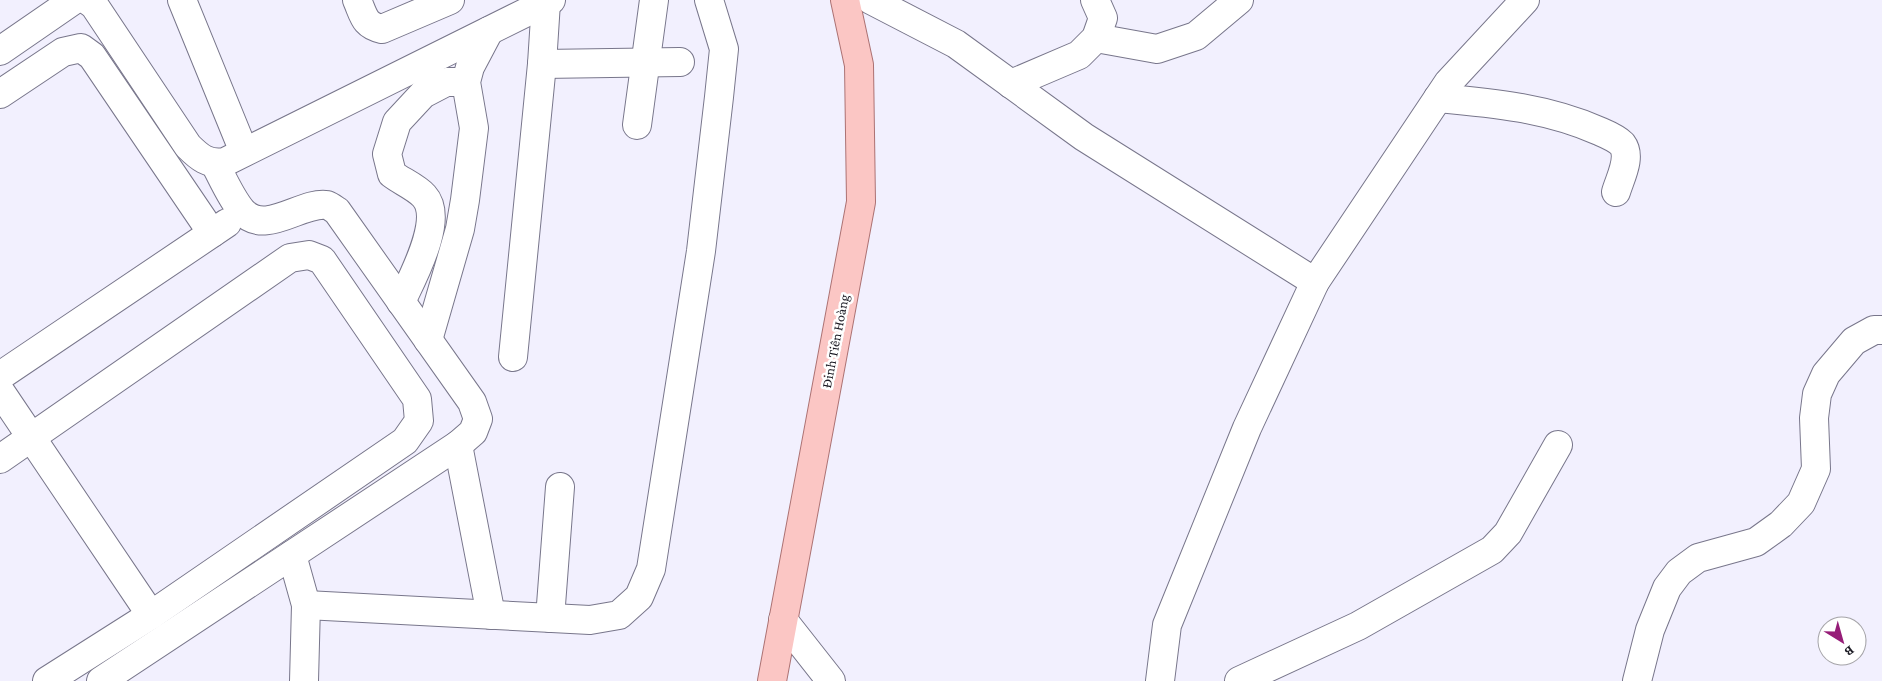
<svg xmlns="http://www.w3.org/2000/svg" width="1882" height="681" font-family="'Crimson Pro',serif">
  <rect width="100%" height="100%" fill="#f2f0fe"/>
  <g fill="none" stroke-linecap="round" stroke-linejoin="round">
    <g stroke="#78768b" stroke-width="30">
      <g id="minor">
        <path d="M87,0L94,5L188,146C199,157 208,165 225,162L551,0"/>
        <path d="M182,0L244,152"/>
        <path d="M357,0C364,16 364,25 382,29L450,0"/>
        <path d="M871,0L956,44L1084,137L1315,282"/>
        <path d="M1096,38L1157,49L1196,36L1239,0"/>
        <path d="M0,51L74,0"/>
        <path d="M542,64L680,62"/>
        <path d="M1011,84L1079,55L1096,38L1103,18L1095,0"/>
        <path d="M0,94L63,52L81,48L92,56L212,233"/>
        <path d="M1438,98C1493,103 1547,108 1599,131C1606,134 1616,138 1622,144C1632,157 1620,178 1616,192"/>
        <path d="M637,125L654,0"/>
        <path d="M401,302C412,278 445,219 424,196C416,187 401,181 392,174L387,154L397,122L423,94L446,82H466"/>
        <path d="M428,340L460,229L465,200L474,128L466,82L470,67L489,31"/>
        <path d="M513,357L542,64L546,2"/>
        <path d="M0,376L227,223"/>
        <path d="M0,391L151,615"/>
        <path d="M458,445L491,615"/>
        <path d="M0,459L290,258L309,255L322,260L417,399L419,421L405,441L151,615L47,681"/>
        <path d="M292,555L306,605L304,681"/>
        <path d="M306,605L590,620L619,615L639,597L651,569L701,251L719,97L724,49L709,0"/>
        <path d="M550,618L560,487"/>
        <path d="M783,620L831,681"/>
        <path d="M101,681L458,445L473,432L478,419L472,402L337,211C334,209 330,206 327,205C302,201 265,237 242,211C231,198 223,179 215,164"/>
        <path d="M1160,681L1167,625L1247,428L1315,282L1448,83L1525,0"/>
        <path d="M1239,681L1358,626L1492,550L1508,533L1558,445"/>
        <path d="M1637,681L1650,630L1667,588L1679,572L1698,558L1756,542L1781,524L1801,503L1816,469L1814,418L1817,394L1826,374L1854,341L1874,330H1882"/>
      </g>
    </g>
    <g stroke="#ac7273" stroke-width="30">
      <path id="major" d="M772,681L861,202L859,65L845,0"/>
    </g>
    <use href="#minor" stroke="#fff" stroke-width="28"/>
    <use href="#major" stroke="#fbc6c4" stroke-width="28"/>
  </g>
  <g text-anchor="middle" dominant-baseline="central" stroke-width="5" stroke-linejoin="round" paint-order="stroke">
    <g font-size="14" fill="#1d1c25" stroke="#fff">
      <text transform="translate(835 341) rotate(-79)">Đinh Tiên Hoàng</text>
    </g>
  </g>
  <g transform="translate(1842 641) rotate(143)"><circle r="24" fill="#ffffff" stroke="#a5a4a8"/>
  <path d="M0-4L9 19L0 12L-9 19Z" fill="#961d78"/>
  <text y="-8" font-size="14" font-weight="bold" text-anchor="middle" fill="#1d1c25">B</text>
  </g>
</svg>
